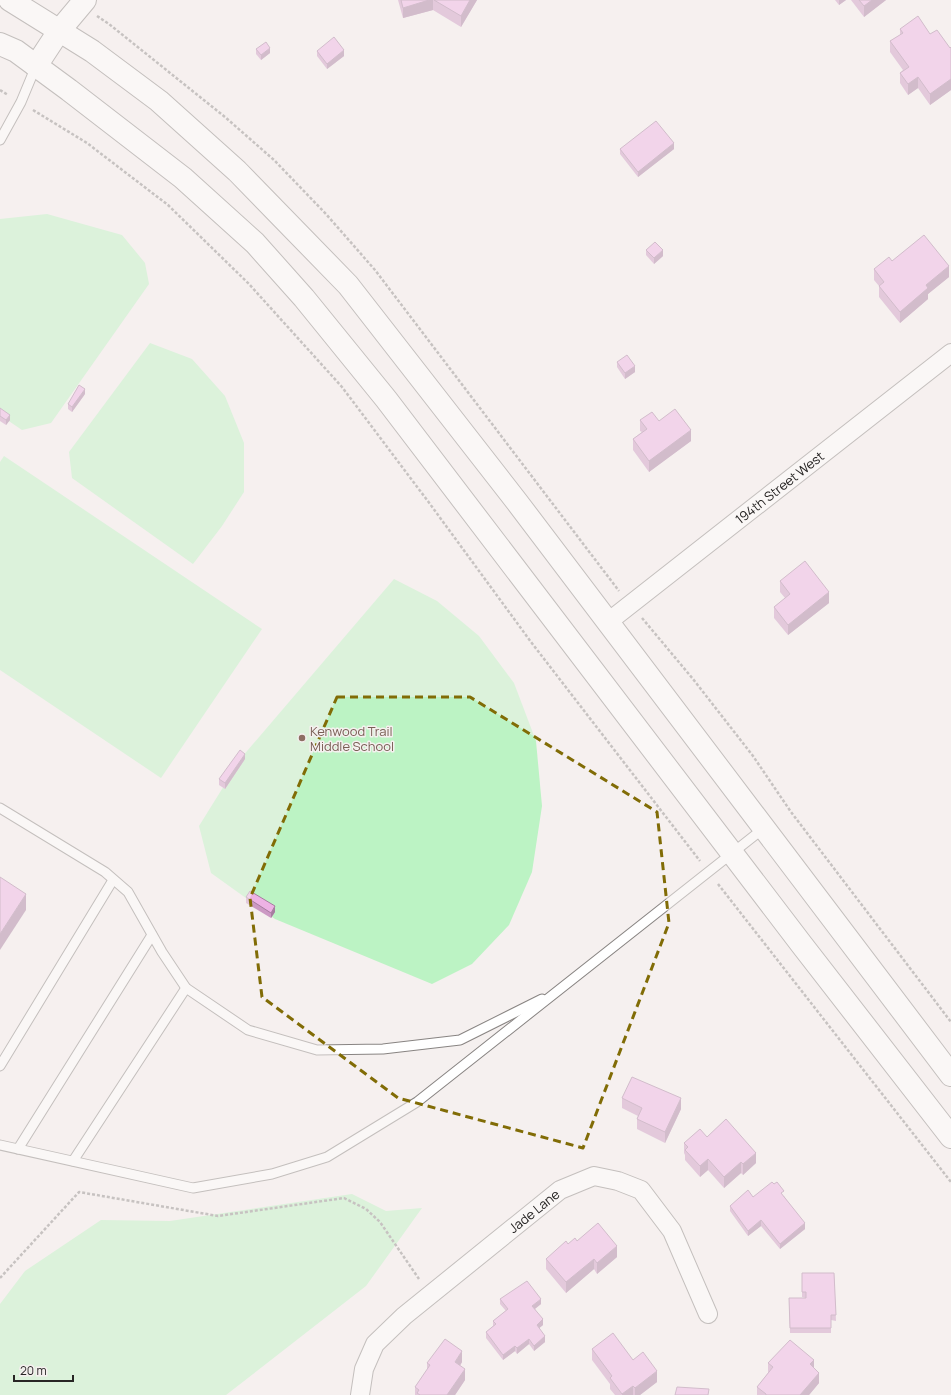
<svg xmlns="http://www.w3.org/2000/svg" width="951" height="1395" font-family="Manrope,sans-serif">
  <rect width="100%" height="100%" fill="#f5f0ef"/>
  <g fill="#bcf3c4">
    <path d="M47,214L122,235L145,263L149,284L51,423L22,430L0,415V219Z"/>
    <path d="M150,343L192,359L225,396L244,443V492L222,526L193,564L72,478L69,452Z"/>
    <path d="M4,456L262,629L161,778L0,670V462Z"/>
    <path d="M394,579L437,601L479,636L514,683L536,741L542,806L532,872L509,925L472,964L432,984L275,919L211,873L199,826L242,757Z"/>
    <path d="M352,1194L386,1211L422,1208L366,1286L226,1395H0V1304L25,1271L101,1220L170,1221Z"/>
  </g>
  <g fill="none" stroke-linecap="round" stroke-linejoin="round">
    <g stroke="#888482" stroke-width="11">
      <g id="service">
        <path d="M0,140L21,102L36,66"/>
        <path d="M0,808L105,872L128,892L162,952L186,988L248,1030L317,1050L383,1049L460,1040L542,999"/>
        <path d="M0,1066L113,880"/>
        <path d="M0,1145L193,1188L272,1174L327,1157L417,1102L764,828"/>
        <path d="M18,1149L152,935"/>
        <path d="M73,1161L186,988"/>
      </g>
    </g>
    <g stroke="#888482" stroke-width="20">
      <g id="minor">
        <path id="s1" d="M608,622L951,353"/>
        <path id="s2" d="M360,1395L364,1369L375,1344L404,1316L560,1190L594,1176L618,1181L641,1190L672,1231L708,1314"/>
      </g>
    </g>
    <g stroke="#888482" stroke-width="24">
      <path id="tertiary" d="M36,66L59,31L85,0"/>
    </g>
    <g stroke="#888482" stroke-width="24">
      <g id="secondary">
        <path d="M10,0L92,51L159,101L237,171L348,285L517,502L951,1075"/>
        <path d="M0,44L16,51L69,90L183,178L255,243L304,298L386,399L802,945L951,1137"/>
      </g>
    </g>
    <g stroke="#8e8b8a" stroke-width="2.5" stroke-dasharray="3 2" stroke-linecap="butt">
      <path d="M97,16L109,24L225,117L274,160L326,214L375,270L619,591"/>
      <path d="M0,90L8,95"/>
      <path d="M33,110L87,143L168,205L249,284L342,387L430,504L531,642L700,861"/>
      <path d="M642,618L693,679L753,756L791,812L951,1022"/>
      <path d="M718,884L951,1182"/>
      <path d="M0,1278L79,1192L218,1216L344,1198L366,1209L380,1222L419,1279"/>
    </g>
    <use href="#service" stroke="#fff" stroke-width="9"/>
    <use href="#minor" stroke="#fff" stroke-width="18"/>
    <use href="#tertiary" stroke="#fff" stroke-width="22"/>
    <use href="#secondary" stroke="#fff" stroke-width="22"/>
  </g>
  <g fill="#cc99c4">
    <path d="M398,0H477L461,27L433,10L403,18Z"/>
    <path d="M835,0H846L839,5Z"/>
    <path d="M851,0H886L864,17Z"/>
    <path d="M900,29L930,34L950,48L951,47V90L930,105L918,88L908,95L900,83V73L903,70L890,52V41L900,35Z"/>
    <path d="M256,49L270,53L261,60L256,54Z"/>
    <path d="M317,51L344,56L327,69L317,56Z"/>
    <path d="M620,149H674L638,177L620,154Z"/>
    <path d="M646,250L663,256L654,264L646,255Z"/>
    <path d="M892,261L949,277L928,294V299L900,323L879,297V286L874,280V269Z"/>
    <path d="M617,362L635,372L625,379L617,367Z"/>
    <path d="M85,394L72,412L68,409V404Z"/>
    <path d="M0,408L10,420L6,425L0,421Z"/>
    <path d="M640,420L659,421L691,441L649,472L633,450V439L642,432L640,431Z"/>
    <path d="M780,581L829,603L788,635L774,618V607L785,598L780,592Z"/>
    <path d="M245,759L225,789L219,785V779Z"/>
    <path d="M246,897L275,912L271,918L246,903Z"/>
    <path d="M622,1098L681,1109L665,1143L637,1129V1119L638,1116L622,1108Z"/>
    <path d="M707,1137L756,1163L743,1175L741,1173L724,1188L708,1170L700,1177L685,1160V1155L684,1153V1143Z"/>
    <path d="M784,1196L805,1229L780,1249L761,1226L748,1236L730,1211V1206L753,1197Z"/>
    <path d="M577,1241L617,1257L597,1274L594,1269L566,1293L546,1269V1259L568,1244Z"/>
    <path d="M802,1273H834L836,1321L831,1320V1333H790L789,1298H806L802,1297Z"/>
    <path d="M500,1299L541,1304L535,1309L543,1325L539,1328L545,1342L534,1351L529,1344L517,1354L515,1351L503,1360L486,1338V1332L493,1326V1321L506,1311L500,1304Z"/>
    <path d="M592,1349L633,1360L657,1382L640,1395H615L610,1389V1384L592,1360Z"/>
    <path d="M462,1362L460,1366L465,1380L455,1395H415V1387L427,1370V1363Z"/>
    <path d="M768,1363L814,1368L819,1383L809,1395H757V1387L768,1373Z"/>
  </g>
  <g fill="#a67da0">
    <path d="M429,0H433V10L403,18V8Z"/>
    <path d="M470,0H477L461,27V16Z"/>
    <path d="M839,0H846L839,5Z"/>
    <path d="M872,0H886L864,17V6Z"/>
    <path d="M270,48V53L261,60V55Z"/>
    <path d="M344,50V56L327,69V64Z"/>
    <path d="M918,77V88L908,95V84Z"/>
    <path d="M951,79V90L930,105V94Z"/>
    <path d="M674,143V149L638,177V172Z"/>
    <path d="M663,250V256L654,264V258Z"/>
    <path d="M949,266V277L928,294V299L900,323V312L926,285Z"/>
    <path d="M635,366V372L625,379V373Z"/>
    <path d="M85,389V394L72,412V407Z"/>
    <path d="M10,415V420L6,425V420Z"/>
    <path d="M691,430V441L649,472V461Z"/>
    <path d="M829,592V603L788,635V625Z"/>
    <path d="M245,754V759L225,789V783Z"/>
    <path d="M26,894V910L0,950V934Z"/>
    <path d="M275,906V912L271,918V913Z"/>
    <path d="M681,1098V1109L665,1143V1132Z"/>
    <path d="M756,1153V1163L743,1175V1164Z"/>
    <path d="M708,1159V1170L700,1177V1166Z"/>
    <path d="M741,1162V1173L724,1188V1177Z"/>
    <path d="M761,1220V1226L748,1236V1231Z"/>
    <path d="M805,1223V1229L780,1249V1244Z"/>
    <path d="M617,1246V1257L597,1274V1263Z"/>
    <path d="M594,1259V1269L566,1293V1282Z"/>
    <path d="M541,1299V1304L532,1311V1306Z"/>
    <path d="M543,1319V1325L537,1330V1325Z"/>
    <path d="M545,1336V1342L534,1351V1346Z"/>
    <path d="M529,1339V1344L517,1354V1348Z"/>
    <path d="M515,1346V1351L503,1360V1355Z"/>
    <path d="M462,1351V1362L455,1373V1362Z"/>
    <path d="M814,1360V1370L810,1364Z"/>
    <path d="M465,1369V1380L455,1395H447Z"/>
    <path d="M657,1371V1382L640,1395H635V1388Z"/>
    <path d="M819,1373V1383L809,1395H800Z"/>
    <path d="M633,1386V1395H622V1394Z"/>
  </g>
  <g fill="#edb2e4" stroke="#a67da0">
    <path d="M401,0H429L403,8Z"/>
    <path d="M434,0H470L461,16Z"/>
    <path d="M859,0H872L864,6Z"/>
    <path d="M918,16L930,34L937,30L950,48L951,47V79L930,94L918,77L908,84L900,73L909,67L890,41L903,33L900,29Z"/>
    <path d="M334,37L344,50L327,64L317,51Z"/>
    <path d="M266,42L270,48L261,55L256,49Z"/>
    <path d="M656,121L674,143L638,172L620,149Z"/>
    <path d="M924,235L949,266L926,285L928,288L900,312L879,286L884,282L874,269L889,257L892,261Z"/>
    <path d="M655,242L663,250L654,258L646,250Z"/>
    <path d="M627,355L635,366L625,373L617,362Z"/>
    <path d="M79,385L85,389L72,407L68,404Z"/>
    <path d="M0,408L10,415L6,420L0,416Z"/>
    <path d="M675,409L691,430L649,461L633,439L647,429L640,420L652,412L659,421Z"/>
    <path d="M805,561L829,592L788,625L774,607L790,594L780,581Z"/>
    <path d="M240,750L245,754L225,783L219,779Z"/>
    <path d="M0,877L26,894L0,934Z"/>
    <path d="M250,891L275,906L271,913L246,897Z"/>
    <path d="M632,1077L681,1098L665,1132L637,1119L642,1108L622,1098Z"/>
    <path d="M726,1119L756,1153L743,1164L741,1162L724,1177L708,1159L700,1166L685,1150L688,1147L684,1143L700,1129L707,1137Z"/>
    <path d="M772,1182L774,1184L777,1182L784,1191L781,1193L805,1223L780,1244L761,1220L748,1231L730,1206L748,1190L753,1197Z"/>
    <path d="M598,1223L617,1246L597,1263L594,1259L566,1282L546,1259L566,1241L568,1244L575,1238L577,1241Z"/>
    <path d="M802,1273H834L836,1315H831V1328H790L789,1298H806V1292H802Z"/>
    <path d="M527,1281L541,1299L532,1306L543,1319L537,1325L545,1336L534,1346L529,1339L517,1348L515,1346L503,1355L486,1332L496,1324L493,1321L508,1309L500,1299Z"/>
    <path d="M613,1333L633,1360L643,1352L657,1371L635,1388L633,1386L622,1394L610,1378L612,1376L592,1349Z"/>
    <path d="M445,1339L462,1351L455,1362L465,1369L447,1395H420L417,1393L419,1390L415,1387L430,1365L427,1363Z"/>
    <path d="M790,1340L814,1360L810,1364L819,1373L800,1395H766V1394L757,1387L773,1367L768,1363Z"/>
    <path d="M677,1387L709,1389L708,1395H675Z"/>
  </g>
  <path d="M0 0H951V1395H0ZM337,697H470L657,812L669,923L583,1148L398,1098L262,997L250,898Z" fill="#f5f0ef" fill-opacity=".55" fill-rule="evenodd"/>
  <path fill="none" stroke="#816c06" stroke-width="3" stroke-dasharray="8 5" stroke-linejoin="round" d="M337,697H470L657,812L669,923L583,1148L398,1098L262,997L250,898Z"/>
  <circle fill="#8d6e63" stroke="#f5f0ef" stroke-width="1.5" cx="302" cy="738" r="4"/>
  <g text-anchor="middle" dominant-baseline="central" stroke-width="3" stroke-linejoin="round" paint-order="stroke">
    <g font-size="13" fill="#272524" stroke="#f5f0ef">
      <text stroke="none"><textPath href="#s1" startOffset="218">194th Street West</textPath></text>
      <text stroke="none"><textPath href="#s2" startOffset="261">Jade Lane</textPath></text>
    </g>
    <g font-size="13" fill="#785e54" stroke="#f5f0ef" text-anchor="start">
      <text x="310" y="731">Kenwood Trail<tspan x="310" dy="15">Middle School</tspan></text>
    </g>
  </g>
  <path d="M14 1375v6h59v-6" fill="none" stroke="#272524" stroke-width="2"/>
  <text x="20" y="1375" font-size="12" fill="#272524" stroke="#f5f0ef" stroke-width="3" paint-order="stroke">20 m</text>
</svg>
